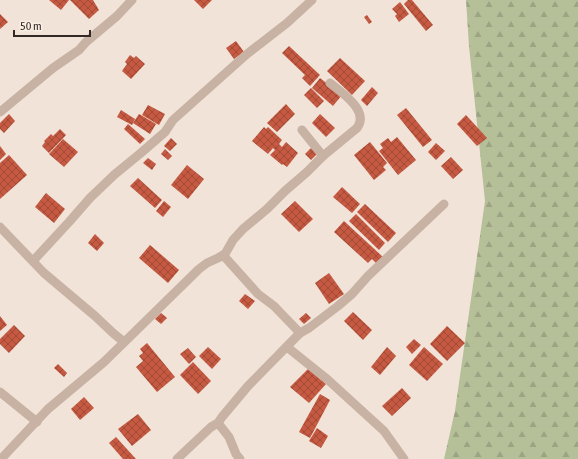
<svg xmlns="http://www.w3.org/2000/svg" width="578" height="459" font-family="'Asap Condensed',sans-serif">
  <defs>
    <pattern id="forest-firs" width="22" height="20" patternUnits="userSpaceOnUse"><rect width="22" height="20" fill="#b5bf98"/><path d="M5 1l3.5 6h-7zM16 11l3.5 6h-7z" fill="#9ca483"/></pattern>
    <pattern id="building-cross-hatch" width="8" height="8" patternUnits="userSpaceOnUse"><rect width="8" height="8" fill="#c65941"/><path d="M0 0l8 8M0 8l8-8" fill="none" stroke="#a24a36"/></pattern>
  </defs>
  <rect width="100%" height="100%" fill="#f1e3d8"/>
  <path fill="url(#forest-firs)" d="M466,0H578V459H444L455,411L485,201L469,46Z"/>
  <g fill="url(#building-cross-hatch)">
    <path d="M49,0H69L61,10Z"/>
    <path d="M70,0H93L99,10L89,19Z"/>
    <path d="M194,0H212L203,9Z"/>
    <path d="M408,0H412L433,25L426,31L404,4Z"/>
    <path d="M400,2L409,14L399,22L395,16L397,14L392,9Z"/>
    <path d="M0,14L8,22L0,29Z"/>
    <path d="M367,15L372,22L369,24L364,17Z"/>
    <path d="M236,41L244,52L234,59L226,48Z"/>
    <path d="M289,46L320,75L310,86L302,78L305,75L282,53Z"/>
    <path d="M130,55L134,58L136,56L145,64L131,79L122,71L127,64L125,62Z"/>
    <path d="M340,58L365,81L352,95L327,71Z"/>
    <path d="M320,78L342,95L333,106L312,88Z"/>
    <path d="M372,87L378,93L367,106L361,100Z"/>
    <path d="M311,88L324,101L317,108L304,95Z"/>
    <path d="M286,104L295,114L277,132L267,123Z"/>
    <path d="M148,105L165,114L159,125L142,115Z"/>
    <path d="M406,108L432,140L423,147L397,115Z"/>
    <path d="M121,110L135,119L132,125L117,117Z"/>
    <path d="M9,114L15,121L4,133L0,129V123Z"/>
    <path d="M139,114L156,124L150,134L133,123Z"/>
    <path d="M320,114L335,128L326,137L312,123Z"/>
    <path d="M466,115L487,138L477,146L457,124Z"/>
    <path d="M128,124L145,139L140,144L124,129Z"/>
    <path d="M264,127L266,129L268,127L282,140L279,144L282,147L286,142L298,153L287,167L283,164L282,165L270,155L275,150L273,148L268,154L252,141Z"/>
    <path d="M60,129L66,135L49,153L42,146L45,142L44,141L51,134L53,136Z"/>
    <path d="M397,137L416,160L398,175L379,151L383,148L380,144L388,138L391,142Z"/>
    <path d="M171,138L177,144L170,151L164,146Z"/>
    <path d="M63,139L78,152L64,167L49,154Z"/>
    <path d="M370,142L387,163L383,167L386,170L374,180L354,155Z"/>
    <path d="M436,143L445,151L436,160L428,152Z"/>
    <path d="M0,146L6,154L0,160Z"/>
    <path d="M311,148L317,154L311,160L305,154Z"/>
    <path d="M165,149L172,156L168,160L161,154Z"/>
    <path d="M9,155L27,175L0,199V163Z"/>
    <path d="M451,157L463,170L453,179L441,166Z"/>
    <path d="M148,158L156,164L152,170L143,163Z"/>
    <path d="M187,165L204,179L188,199L171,185Z"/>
    <path d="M138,178L162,200L155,208L130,186Z"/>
    <path d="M342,187L360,204L352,213L333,197Z"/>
    <path d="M46,193L65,209L54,223L35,207Z"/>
    <path d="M164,201L171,207L163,217L156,211Z"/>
    <path d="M295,201L313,219L299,232L281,214Z"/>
    <path d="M365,204L396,233L388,242L357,212Z"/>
    <path d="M356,214L385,243L379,250L349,221Z"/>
    <path d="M344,221L383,257L377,264L372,259L368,263L334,232Z"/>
    <path d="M95,234L104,243L97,251L88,243Z"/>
    <path d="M150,245L179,270L168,283L139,258Z"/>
    <path d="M329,273L344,294L329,304L315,283Z"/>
    <path d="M245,294L255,301L248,309L239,301Z"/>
    <path d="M353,312L372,330L363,340L344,321Z"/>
    <path d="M161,313L167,318L161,324L155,319Z"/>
    <path d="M306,313L311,318L304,324L299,319Z"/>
    <path d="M0,316L7,325L0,331Z"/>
    <path d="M14,325L25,336L9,353L0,344V339Z"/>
    <path d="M447,326L465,343L447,361L430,344Z"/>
    <path d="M414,339L421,345L412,354L406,347Z"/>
    <path d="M147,343L175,377L157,392L136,367L143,361L139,356L143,353L140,349Z"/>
    <path d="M208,347L221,359L212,369L199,356Z"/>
    <path d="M387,347L396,356L380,375L371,367Z"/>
    <path d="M424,347L443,364L427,381L409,365Z"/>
    <path d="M188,348L196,357L189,364L180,354Z"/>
    <path d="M193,362L211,381L198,394L180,375Z"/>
    <path d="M58,364L67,373L64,377L54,368Z"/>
    <path d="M308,369L326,384L309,403L290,387Z"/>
    <path d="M402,388L411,398L392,416L382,406Z"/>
    <path d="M320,394L330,400L310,438L299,432Z"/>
    <path d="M84,397L94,408L80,420L71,409Z"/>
    <path d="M138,414L151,430L132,446L118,429Z"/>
    <path d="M317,428L328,436L321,448L309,441Z"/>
    <path d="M116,437L136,459H123L109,443Z"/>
  </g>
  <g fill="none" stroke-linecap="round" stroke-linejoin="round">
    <g stroke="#c8b2a4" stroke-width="9">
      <path d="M0,112L53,68L79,50L86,42L117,16L132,0"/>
      <path d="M302,130L323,156"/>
      <path d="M0,227L44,273L95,316L113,333L124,342"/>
      <path d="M223,255L258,294L274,306L300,333"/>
      <path d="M33,261L69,222L90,198L114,175L142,152L165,132L173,120L247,54L287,23L312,0"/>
      <path d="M287,347L327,379L384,431L404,459"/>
      <path d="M0,392L37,422"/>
      <path d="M218,423L229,437L236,454L240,459"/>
      <path d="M1,459L48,409L104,362L199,269L207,263L218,258L225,254L233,240L243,229L267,209L285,191L307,172L323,156L357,128C370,111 341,92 330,83"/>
      <path d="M177,459L211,427L218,423L222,417L248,386L300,333L309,328L338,306L352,294L368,276L444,204"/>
    </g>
  </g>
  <path d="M14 30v6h76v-6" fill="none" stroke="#342926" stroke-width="2"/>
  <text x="20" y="30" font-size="12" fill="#342926" stroke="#f9eee4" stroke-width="3" paint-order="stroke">50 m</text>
</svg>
